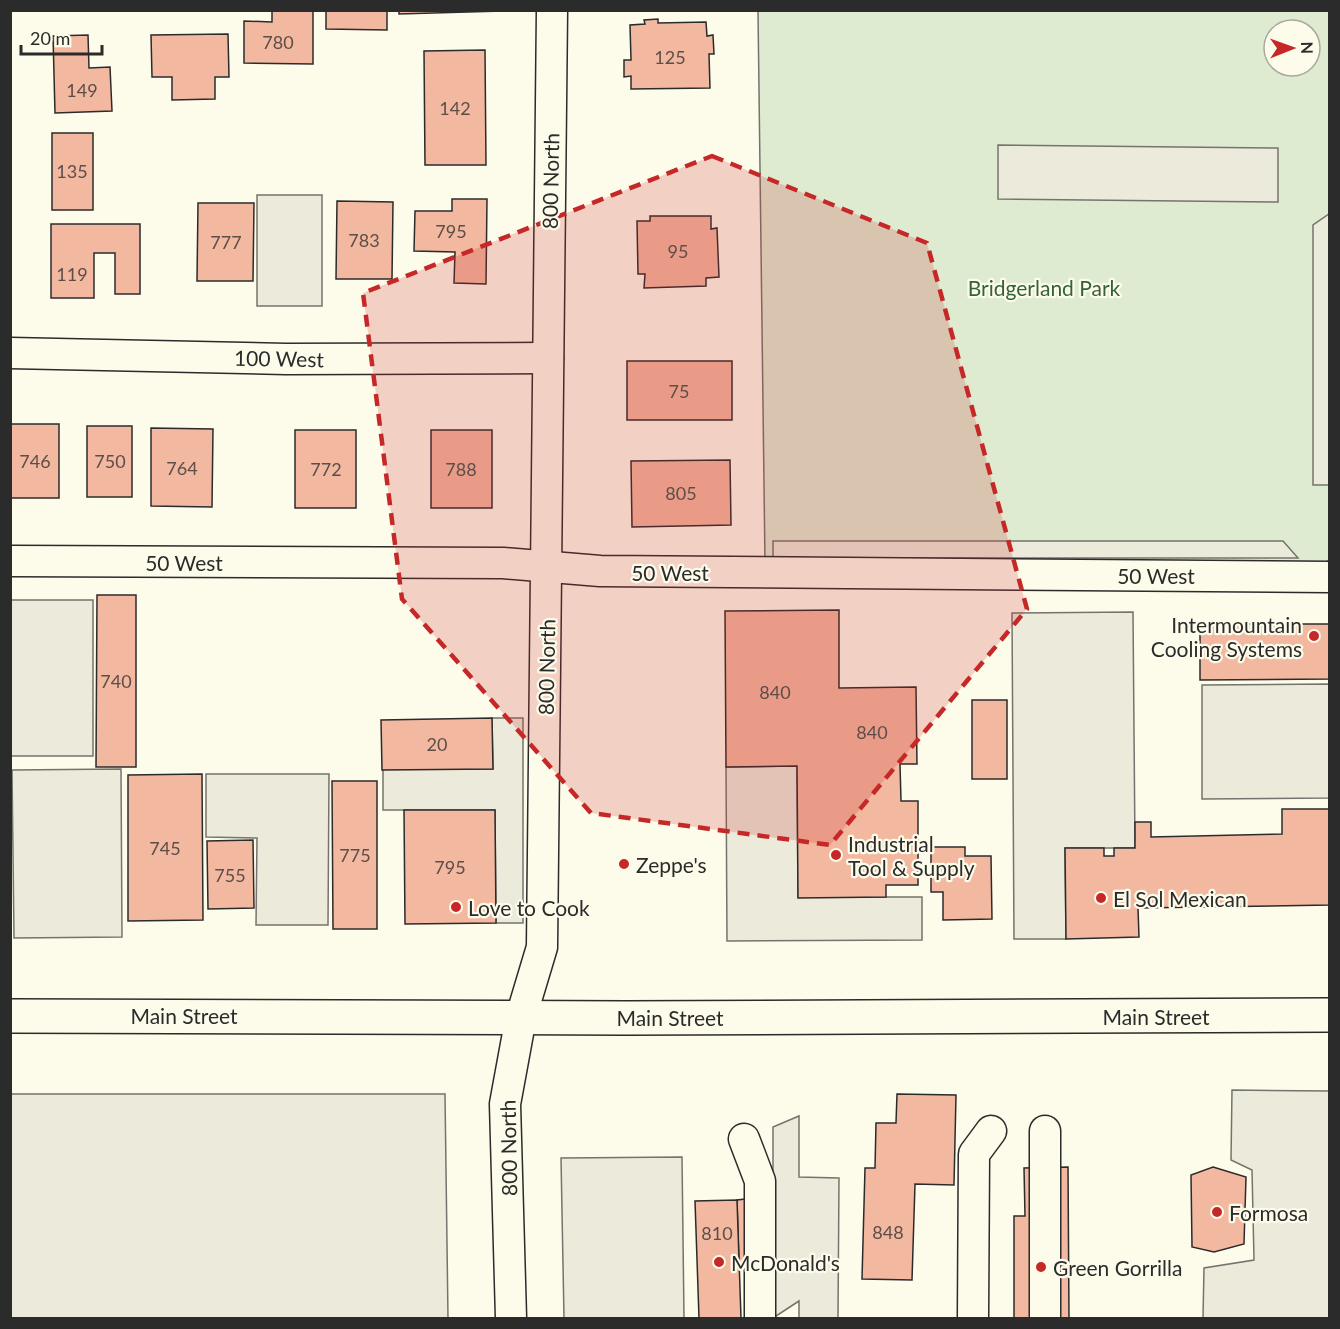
<svg xmlns="http://www.w3.org/2000/svg" width="1340" height="1329" font-family="Lato,sans-serif">
  <rect width="100%" height="100%" fill="#fdfbea"/>
  <path fill="#deebd1" stroke="#74746e" stroke-width="1.5" fill-rule="evenodd" d="M758,11H1329V560L1326,562L765,563ZM1274,30H1310V66H1274Z"/>
  <g fill="#eceadb" stroke="#74746e" stroke-width="1.5">
    <path d="M998,145L1278,148V202L998,199Z"/>
    <rect x="257" y="195" width="65" height="111"/>
    <path d="M1329,214V485H1313V225Z"/>
    <path d="M773,541H1283L1298,558H773Z"/>
    <path d="M10,600H93V756H11Z"/>
    <path d="M1133,612L1135,848H1065L1066,939H1014L1012,613Z"/>
    <path d="M1329,684V798L1202,799V685Z"/>
    <path d="M492,718H523V923H496L495,810H383V769H493Z"/>
    <path d="M797,766L798,897H922V940L727,941L726,767Z"/>
    <path d="M121,769L122,937L14,938L12,770Z"/>
    <path d="M206,774H329L328,925H256L257,838L206,837Z"/>
    <path d="M1232,1090L1329,1091V1318H1203L1204,1268L1254,1260L1252,1170L1231,1160Z"/>
    <path d="M11,1094H445L448,1318H11Z"/>
    <path d="M799,1116V1177L839,1178L838,1318H799V1301L773,1318V1127Z"/>
    <path d="M682,1157L684,1318H564L561,1158Z"/>
  </g>
  <g fill="#f2b8a0" stroke="#2b2b2b" stroke-width="1.5">
    <path d="M272,10H313V64L244,63V21L272,22Z"/>
    <path d="M326,10H387V30L326,29Z"/>
    <path d="M399,10H502V11L399,14Z"/>
    <path d="M658,19V23L706,22L707,36L713,35L714,54H709L710,88L631,89V76L624,77V60H631L630,25L645,24L644,20Z"/>
    <path d="M228,34L229,77H215V99L172,100V77H152L151,35Z"/>
    <path d="M88,35L89,68L110,67L112,111L55,113L53,36Z"/>
    <path d="M485,50L486,165H425L424,51Z"/>
    <rect x="52" y="133" width="41" height="77"/>
    <path d="M452,199H487L486,284L454,283L455,252L414,251L415,211H452Z"/>
    <path d="M337,201L393,202L392,279H336Z"/>
    <path d="M198,203H254L253,281H197Z"/>
    <path d="M650,216H711V229L717,228L719,277L706,278V286L644,288L645,274H638L637,221H650Z"/>
    <path d="M51,224H140V294H115V253H94V298H51Z"/>
    <rect x="627" y="361" width="105" height="59"/>
    <rect x="10" y="424" width="49" height="74"/>
    <rect x="87" y="426" width="45" height="71"/>
    <path d="M151,428L213,429L212,507L151,506Z"/>
    <rect x="295" y="430" width="61" height="78"/>
    <rect x="431" y="430" width="61" height="78"/>
    <path d="M730,460L731,525L632,527L631,461Z"/>
    <path d="M97,595H136V767H96Z"/>
    <path d="M839,610V688L916,687L917,764H900L901,801H918V885H886V897L798,898L797,766L726,767L725,611Z"/>
    <path d="M1200,624H1330V679L1200,680Z"/>
    <rect x="972" y="700" width="35" height="79"/>
    <path d="M492,718L493,769L382,770L381,720Z"/>
    <path d="M202,774L203,920L128,921V775Z"/>
    <path d="M332,781H377V929H333Z"/>
    <path d="M1282,809H1329L1330,905L1138,908L1139,937L1066,939L1065,848H1104V856H1114V848H1135V822H1151V837L1282,834Z"/>
    <path d="M404,810H495L496,923L405,924Z"/>
    <path d="M253,840L254,908L208,909L207,841Z"/>
    <path d="M931,847H965V856H991L992,919L943,920V892H931Z"/>
    <path d="M897,1094L956,1095L954,1185L915,1184L912,1280L862,1279L865,1168H875L876,1123H896Z"/>
    <path d="M1068,1167L1069,1318H1014V1216H1025L1024,1168Z"/>
    <path d="M1213,1167L1246,1177L1244,1244L1214,1252L1192,1247L1191,1175Z"/>
    <path d="M754,1198L756,1265H739L737,1200Z"/>
    <path d="M737,1200L741,1318H699L695,1201Z"/>
  </g>
  <g fill="none" stroke-linecap="round" stroke-linejoin="round">
    <g stroke="#2b2b2b" stroke-width="33">
      <g id="minor">
        <path d="M10,353L286,359L548,358"/>
        <path d="M10,561L503,563L600,571L1330,577"/>
        <path d="M1045,1131V1318"/>
        <path d="M744,1139L760,1181V1318"/>
        <path d="M511,1318L505,1104L521,1017L542,947L552,10"/>
        <path d="M973,1318L974,1154L991,1131"/>
      </g>
    </g>
    <g stroke="#2b2b2b" stroke-width="36">
      <path id="major" d="M10,1016L626,1018L1330,1015"/>
    </g>
    <use href="#minor" stroke="#fdfbea" stroke-width="30"/>
    <use href="#major" stroke="#fdfbea" stroke-width="33"/>
  </g>
  <path fill="#c62828" fill-opacity="0.2" stroke="#c62828" stroke-width="4.5" stroke-dasharray="12 8" stroke-linejoin="round" d="M712,156L927,243L1027,609L830,845L591,813L402,599L363,293Z"/>
  <g fill="#c62828" stroke="#fdfbea" stroke-width="2">
    <circle cx="1314" cy="636" r="6"/>
    <circle cx="836" cy="855" r="6"/>
    <circle cx="624" cy="864" r="6"/>
    <circle cx="1101" cy="898" r="6"/>
    <circle cx="456" cy="907" r="6"/>
    <circle cx="1217" cy="1212" r="6"/>
    <circle cx="719" cy="1262" r="6"/>
    <circle cx="1041" cy="1267" r="6"/>
  </g>
  <g text-anchor="middle" dominant-baseline="central" stroke-width="4.5" stroke-linejoin="round" paint-order="stroke">
    <g font-size="18" fill="#5d4e48">
      <text x="278" y="42">780</text>
      <text x="670" y="57">125</text>
      <text x="82" y="90">149</text>
      <text x="455" y="108">142</text>
      <text x="72" y="171">135</text>
      <text x="451" y="231">795</text>
      <text x="364" y="240">783</text>
      <text x="226" y="242">777</text>
      <text x="678" y="251">95</text>
      <text x="72" y="274">119</text>
      <text x="679" y="391">75</text>
      <text x="35" y="461">746</text>
      <text x="110" y="461">750</text>
      <text x="182" y="468">764</text>
      <text x="326" y="469">772</text>
      <text x="461" y="469">788</text>
      <text x="681" y="493">805</text>
      <text x="116" y="681">740</text>
      <text x="775" y="692">840</text>
      <text x="872" y="732">840</text>
      <text x="437" y="744">20</text>
      <text x="165" y="848">745</text>
      <text x="355" y="855">775</text>
      <text x="450" y="867">795</text>
      <text x="230" y="875">755</text>
      <text x="888" y="1232">848</text>
      <text x="717" y="1233">810</text>
    </g>
    <g font-size="21" fill="#2b2b2b" stroke="#fdfbea">
      <text transform="translate(550 181) rotate(-89)">800 North</text>
      <text transform="translate(279 358) rotate(1)">100 West</text>
      <text x="184" y="562">50 West</text>
      <text x="670" y="572">50 West</text>
      <text x="1156" y="575">50 West</text>
      <text transform="translate(546 667) rotate(-89)">800 North</text>
      <text x="184" y="1015">Main Street</text>
      <text x="1156" y="1016">Main Street</text>
      <text x="670" y="1017">Main Street</text>
      <text transform="translate(508 1148) rotate(-91)">800 North</text>
    </g>
    <g font-size="21" fill="#34623c" stroke="#fdfbea">
      <text x="1044" y="287">Bridgerland Park</text>
    </g>
    <g font-size="21" fill="#2b2b2b" stroke="#fdfbea" text-anchor="start">
      <text x="1302" y="624" text-anchor="end">Intermountain<tspan x="1302" dy="24">Cooling Systems</tspan></text>
      <text x="848" y="843">Industrial<tspan x="848" dy="24">Tool &amp; Supply</tspan></text>
      <text x="636" y="864">Zeppe's</text>
      <text x="1113" y="898">El Sol Mexican</text>
      <text x="468" y="907">Love to Cook</text>
      <text x="1229" y="1212">Formosa</text>
      <text x="731" y="1262">McDonald's</text>
      <text x="1053" y="1267">Green Gorrilla</text>
    </g>
  </g>
  <rect width="1340" height="1329" fill="none" stroke="#2b2b2b" stroke-width="24"/>
  <g transform="translate(1292 48) rotate(89)"><circle r="28" fill="#fdfbea" stroke="#a9a89e" stroke-width="1.5"/>
  <path d="M0-4.5L10 22L0 15L-10 22Z" fill="#c62828"/>
  <text y="-9" font-size="16" font-weight="bold" text-anchor="middle" fill="#2b2b2b">N</text>
  </g>
  <path d="M21 45v9h81v-9" fill="none" stroke="#2b2b2b" stroke-width="3"/>
  <text x="30" y="45" font-size="18" fill="#2b2b2b" stroke="#fdfbea" stroke-width="4.5" paint-order="stroke">20 m</text>
</svg>
